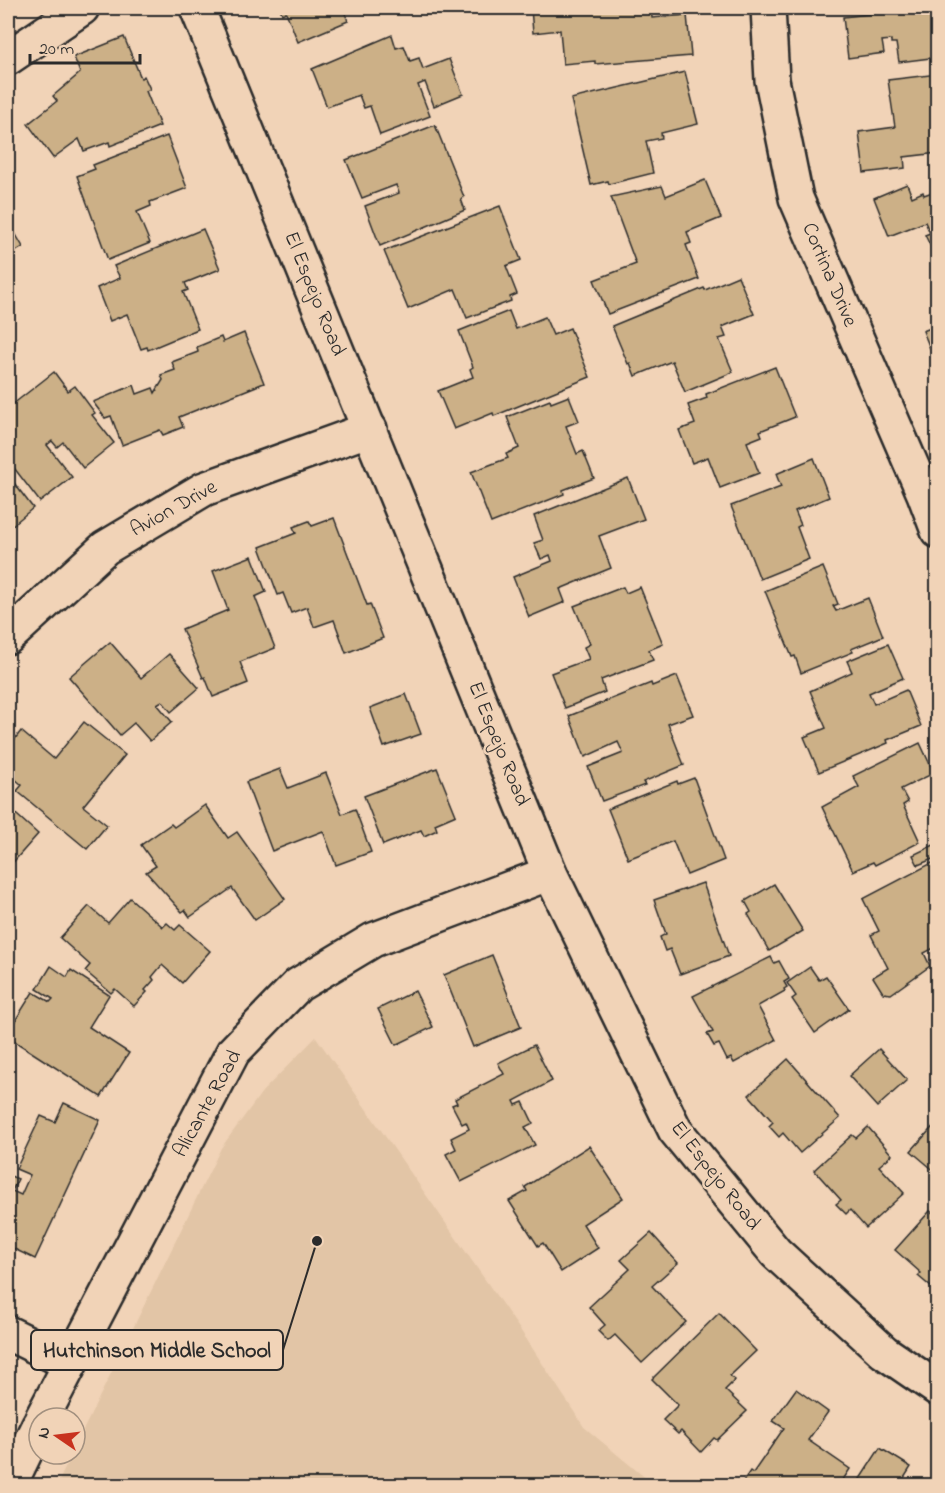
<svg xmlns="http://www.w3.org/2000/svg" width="945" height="1493" font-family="'Indie Flower',sans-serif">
  <rect width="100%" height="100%" fill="#f1d3b7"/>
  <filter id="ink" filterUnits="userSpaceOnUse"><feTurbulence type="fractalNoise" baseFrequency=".0167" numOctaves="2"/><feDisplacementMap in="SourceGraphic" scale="12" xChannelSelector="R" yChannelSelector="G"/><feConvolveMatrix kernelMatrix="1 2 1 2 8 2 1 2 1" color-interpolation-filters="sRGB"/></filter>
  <g filter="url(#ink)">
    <path fill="#e2c5a6" d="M316,1037L523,1334L584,1427L654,1485H57L72,1454H75V1447L221,1148L262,1092Z"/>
    <g fill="#ccb087" stroke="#2b2b2b" stroke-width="1.5">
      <path d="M280,8H343L348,21L298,42L286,12L282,14Z"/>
      <path d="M531,8H651L652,18L687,15L691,56L595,64V61L563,64L560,30L533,33Z"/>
      <path d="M876,8H936L938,57L899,62L896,43H891V40L882,41L884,53L848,58L843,17L877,13Z"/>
      <path d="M392,35L396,48L404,46L410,61L419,58L423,69L449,59L463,94L434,106L425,82L418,85L430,116L380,135L370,106L364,108L359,95L327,107L312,69Z"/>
      <path d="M124,37L141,78L144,76L150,89L146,91L160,126L110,146L109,142L84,151L79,139L53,158L28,124L57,101L53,96L80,73L74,57Z"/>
      <path d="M685,72L698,124L661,133L662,138L646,141L653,173L609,184L608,181L591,185L571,99Z"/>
      <path d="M938,74V153L904,157L905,168L864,173L859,132L895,127L888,80Z"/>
      <path d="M435,125L464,197L461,199L465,210L380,246L365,206L399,193L396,185L362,198L346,160Z"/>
      <path d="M167,136L187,188L150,202L151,206L137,212L150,243L108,260L77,176L95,169L93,165Z"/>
      <path d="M705,180L721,218L687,232L691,243L686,245L699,279L608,314L594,280L636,264L611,197L662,186L666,196Z"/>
      <path d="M907,184L912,197L923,192L924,195L938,190V252L934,243L930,245L925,235L930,233L925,222L889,236L874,198Z"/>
      <path d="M500,206L521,260L506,266L517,294L510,297L511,301L467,318L455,289L408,309L384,251Z"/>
      <path d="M8,221L23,247L8,256Z"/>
      <path d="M203,229L220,269L185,283L188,290L183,292L198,329L148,350L147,347L141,349L127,314L110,321L97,288L120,278L114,266Z"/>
      <path d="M738,276L754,314L722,327L726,337L719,339L733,372L685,392L672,361L635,376L630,363L628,364L612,326L704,288L705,290Z"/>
      <path d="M509,311L516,329L545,317L553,335L570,328L590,377L494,416L493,413L454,429L438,391L473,377L470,369L473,367L459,331Z"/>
      <path d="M938,325V379L933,368L937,366L923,331Z"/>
      <path d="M244,333L264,383L179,417L183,427L163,435L160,430L122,445L111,416L105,418L93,402L134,385L137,394L153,388L155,393L163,380L161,375L175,370L172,362L198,352L197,347L221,337L223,342Z"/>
      <path d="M775,367L795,417L760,431L762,436L747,442L759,473L720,488L708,457L692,463L679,430L695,424L688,405L707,398L706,394Z"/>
      <path d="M54,372L68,391L75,386L95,413L92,415L114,443L83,468L63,442L57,447L52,441L47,445L72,477L40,502L8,460V448L14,442L8,433V408Z"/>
      <path d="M569,396L579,421L566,426L577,454L583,451L594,478L563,490L564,494L491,523L471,472L508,458L506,454L519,448L507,417L550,400L551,403Z"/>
      <path d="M814,458L829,497L795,511L801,525L797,527L809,559L760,579L731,506L781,487L776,474Z"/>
      <path d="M8,475L33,508L8,529Z"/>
      <path d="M628,478L644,519L599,536L611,568L560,589L565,602L529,617L513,577L552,561L550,555L541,559L534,543L543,540L534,516Z"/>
      <path d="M334,518L367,605L370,604L383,638L346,653L334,620L314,627L307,607L291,613L283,593L278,595L260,547L296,533L293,527L309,521L312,526Z"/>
      <path d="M252,556L266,592L255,597L275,648L240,662L248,683L213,697L205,677L203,678L182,629L228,610L213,571Z"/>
      <path d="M823,567L838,604L833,606L836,611L868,598L883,636L851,649L853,652L801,673L795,656L792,657L765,591Z"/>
      <path d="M623,587L626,593L640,587L663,644L649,650L653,660L601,680L605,692L565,708L551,673L589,659L584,647L590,644L574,606Z"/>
      <path d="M110,642L141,678L169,654L199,688L171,712L162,701L157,704L172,722L150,741L134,723L120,735L69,677Z"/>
      <path d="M888,644L903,678L869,693L874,704L906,690L921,726L887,740L888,743L819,772L804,737L826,728L810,691L852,672L847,661Z"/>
      <path d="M677,676L693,715L668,724L684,765L643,782L645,785L602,801L588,767L623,753L618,742L585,757L569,716L651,683L652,686Z"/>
      <path d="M406,694L421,734L384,747L370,708Z"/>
      <path d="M84,722L125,755L83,806L107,825L87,849L17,791L22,785L8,773V748L21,731L54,759Z"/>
      <path d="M920,743L934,773L901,789L908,802L903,805L920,842L875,865L873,862L853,871L822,807L859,787L853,776Z"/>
      <path d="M437,768L456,815L435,824L437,830L424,836L421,830L383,845L364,796Z"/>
      <path d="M280,769L288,788L326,773L342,814L355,809L371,852L336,865L323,831L272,851L246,782Z"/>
      <path d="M694,778L724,860L687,875L673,841L628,859L608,809L677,781L678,784Z"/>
      <path d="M205,805L228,838L237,832L285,899L255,920L232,888L190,917L185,910L182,912L146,872L156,866L141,845L171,824L174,827Z"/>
      <path d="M8,807L38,834L8,868Z"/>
      <path d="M938,843V946L924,953L930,966L891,994L883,993L873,977L888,968L871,935L879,931L863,899L936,861L935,858L918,865L913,855Z"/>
      <path d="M703,883L729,956L680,974L670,949L665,951L660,937L666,934L654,900Z"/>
      <path d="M774,884L803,931L769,951L748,914L751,912L745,901Z"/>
      <path d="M130,898L163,927L167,923L175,930L180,925L210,951L182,983L162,965L152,977L154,980L145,990L147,992L134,1006L115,989L111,993L85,971L90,965L60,938L89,906L108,923Z"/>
      <path d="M492,955L521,1027L473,1047L444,975Z"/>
      <path d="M771,957L774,963L779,961L789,979L784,982L787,987L784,989L785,991L758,1006L776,1040L734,1063L731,1058L727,1060L719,1044L714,1046L707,1034L713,1032L693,996Z"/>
      <path d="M51,966L67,977L71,970L109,995L89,1027L129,1053L101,1097L8,1037V1032L33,992L50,1002L53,999L37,989Z"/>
      <path d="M810,967L819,980L826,976L849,1009L815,1033L792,999L796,996L787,983Z"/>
      <path d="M415,991L433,1027L396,1045L378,1009Z"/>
      <path d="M534,1045L552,1081L514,1101L516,1105L523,1102L533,1123L525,1127L535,1145L461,1182L446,1154L456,1149L451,1138L469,1129L466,1122L462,1124L452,1105L457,1103L455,1099L504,1074L498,1063Z"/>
      <path d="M879,1049L907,1080L877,1107L849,1076Z"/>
      <path d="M788,1059L840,1118L800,1153L783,1133L779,1137L769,1126L773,1122L749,1095Z"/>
      <path d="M64,1103L100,1120L35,1259L8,1246V1175L18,1179L12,1191L21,1195L30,1175L16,1169L41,1116L55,1122Z"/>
      <path d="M938,1121V1174L911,1151Z"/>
      <path d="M868,1127L892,1155L879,1166L904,1193L866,1228L850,1210L846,1214L836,1204L841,1200L814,1170L852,1135L856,1138Z"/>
      <path d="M589,1146L623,1198L583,1224L598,1248L561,1272L543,1243L538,1246L509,1201L527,1191L525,1187Z"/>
      <path d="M938,1208V1288L934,1284L931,1287L918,1276L921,1273L895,1250L930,1211L933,1213Z"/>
      <path d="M651,1233L678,1263L652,1286L686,1322L642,1363L615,1335L608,1341L598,1331L605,1325L589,1307L630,1269L621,1260Z"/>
      <path d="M719,1313L756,1351L730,1376L735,1380L725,1390L747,1411L717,1440L714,1438L701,1452L681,1431L678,1434L663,1420L678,1405L652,1379Z"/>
      <path d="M796,1389L828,1412L808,1440L850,1469L839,1486H740L750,1471L753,1473L784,1428L773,1421Z"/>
      <path d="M880,1448L911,1467L899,1486L856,1485Z"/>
      <path d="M705,1479L713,1486H700Z"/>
    </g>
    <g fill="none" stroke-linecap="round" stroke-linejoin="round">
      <g stroke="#2b2b2b" stroke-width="38">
        <g id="minor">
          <path d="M197,8L550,873L675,1130L776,1253L884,1352L938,1389"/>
          <path d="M768,8L772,80L796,198L924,494L938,531"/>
          <path d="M8,58L82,8"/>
          <path d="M8,637L105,548L204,489L370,429"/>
          <path d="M8,1333L69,1363"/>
          <path d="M42,1418L233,1052L298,985L373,940L550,873"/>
          <path d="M9,1486L39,1424"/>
        </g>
      </g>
      <use href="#minor" stroke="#f1d3b7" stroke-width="33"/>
    </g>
  </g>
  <g text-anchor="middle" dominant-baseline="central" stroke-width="5" stroke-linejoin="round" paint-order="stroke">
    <g font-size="21" fill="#2b2b2b" stroke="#f1d3b7">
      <text transform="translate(829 275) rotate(67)">Cortina Drive</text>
      <text transform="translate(314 294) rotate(68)">El Espejo Road</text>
      <text transform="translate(174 509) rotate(-29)">Avion Drive</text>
      <text transform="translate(498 744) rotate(68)">El Espejo Road</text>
      <text transform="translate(208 1104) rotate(-61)">Alicante Road</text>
      <text transform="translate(715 1176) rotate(52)">El Espejo Road</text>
    </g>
  </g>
  <path fill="none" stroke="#2b2b2b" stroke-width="2" d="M317 1241L283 1350"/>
  <circle fill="#2b2b2b" stroke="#f1d3b7" stroke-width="2" cx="317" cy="1241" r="6"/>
  <rect fill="#f1d3b7" stroke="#2b2b2b" stroke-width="2" x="31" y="1330" width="252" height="40" rx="6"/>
  <g font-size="22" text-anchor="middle" font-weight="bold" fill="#2b2b2b">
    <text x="157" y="1357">Hutchinson Middle School</text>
  </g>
  <rect width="945" height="1493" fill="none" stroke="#f1d3b7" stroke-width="30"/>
  <rect x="15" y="15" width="915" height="1463" fill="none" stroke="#2b2b2b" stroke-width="2" filter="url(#ink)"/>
  <g transform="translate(57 1436) rotate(284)"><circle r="28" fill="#f1d3b7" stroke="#a2907f" stroke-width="1.5"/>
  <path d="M0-4.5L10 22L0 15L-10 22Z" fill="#c8321e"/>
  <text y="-9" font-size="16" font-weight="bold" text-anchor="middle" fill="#2b2b2b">N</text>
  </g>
  <path d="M30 54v9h110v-9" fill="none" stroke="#2b2b2b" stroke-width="3"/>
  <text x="39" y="54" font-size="18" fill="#2b2b2b" stroke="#f1d3b7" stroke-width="4.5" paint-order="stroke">20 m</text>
</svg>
